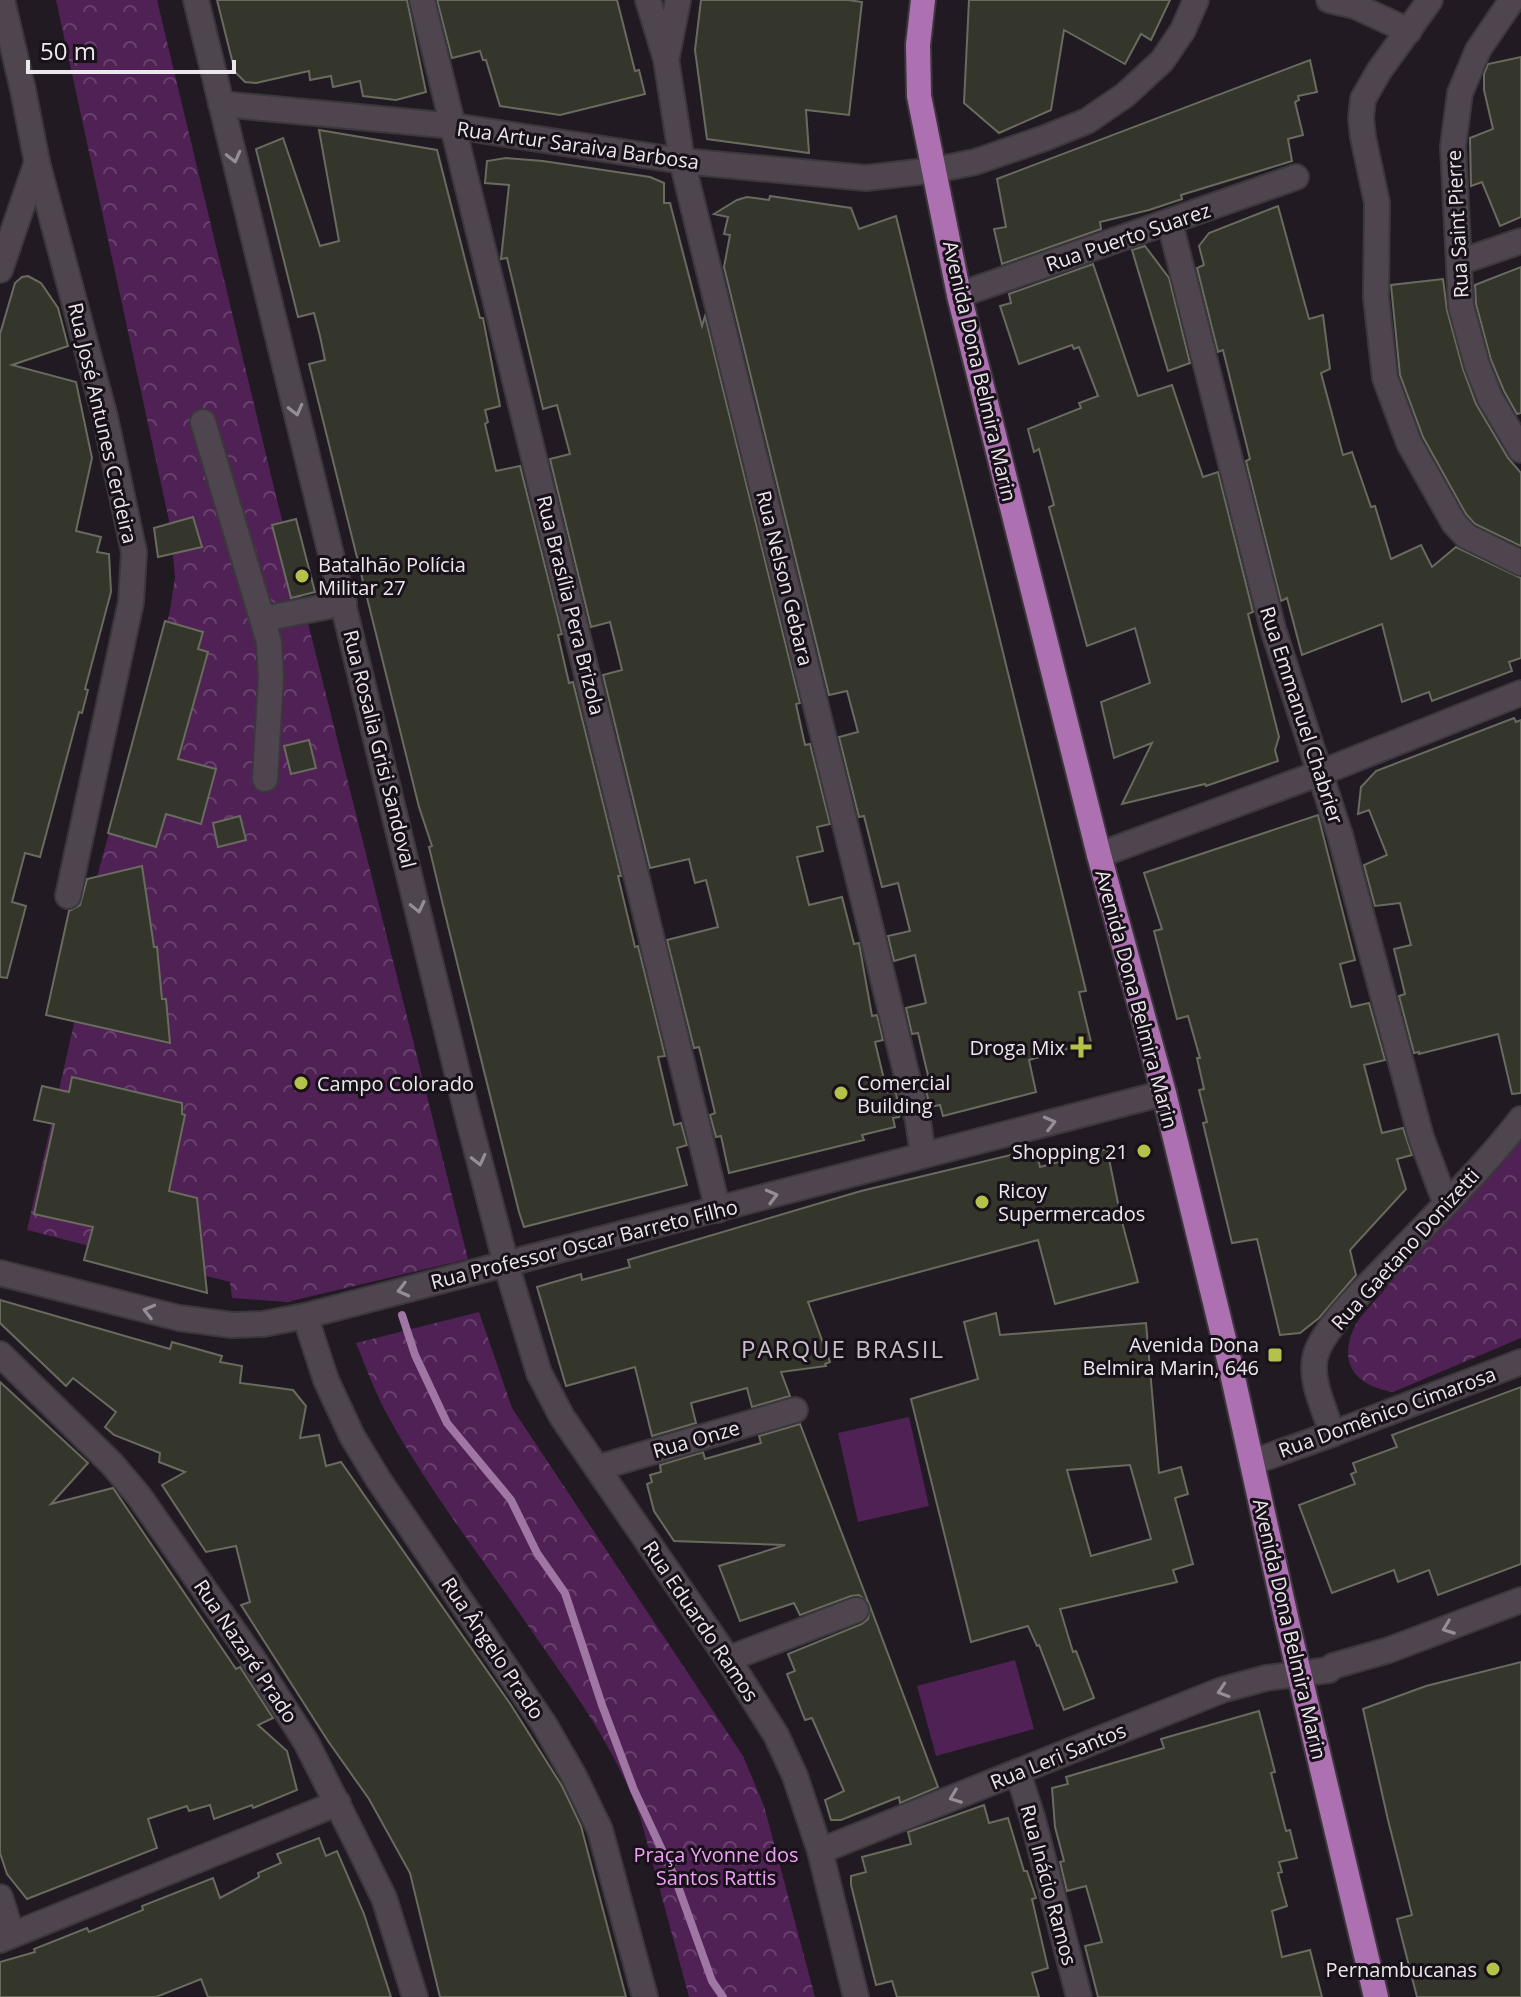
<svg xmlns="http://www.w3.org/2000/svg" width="1521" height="1997" font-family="'Open Sans',sans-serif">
  <defs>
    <pattern id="park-crowns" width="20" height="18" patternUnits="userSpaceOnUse" patternTransform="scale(2)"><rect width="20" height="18" fill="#502154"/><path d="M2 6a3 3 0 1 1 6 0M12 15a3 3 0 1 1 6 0" fill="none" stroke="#69416d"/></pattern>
  </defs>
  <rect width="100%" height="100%" fill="#211a22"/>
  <g fill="#502154">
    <path d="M909,1417L929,1506L858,1522L838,1433Z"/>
    <path d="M1015,1660L1034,1729L936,1756L917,1686Z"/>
  </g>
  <g fill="url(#park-crowns)">
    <path d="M56,0H157L275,492L468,1259L287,1302L232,1298L230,1282L27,1230L78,1006L92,895L170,611L175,577L170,525Z"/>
    <path d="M1521,1132V1338L1393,1392C1350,1385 1336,1357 1359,1319Z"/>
    <path d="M479,1312L512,1408L743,1756L764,1806L815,1997H689L641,1820C618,1751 572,1689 531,1630C483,1559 429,1491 388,1416C375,1393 366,1367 356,1343Z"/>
  </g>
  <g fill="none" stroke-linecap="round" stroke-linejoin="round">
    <path stroke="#a076a4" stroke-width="8" d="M402,1315L415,1355L447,1423L511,1500L537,1553L565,1593L602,1705L634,1790L675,1878L712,1981L723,1997"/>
  </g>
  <g fill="#34362b" stroke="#696b5f" stroke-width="2" fill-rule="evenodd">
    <path d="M217,0H407L426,92L396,100L363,96L360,81L333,87L331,76L310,80L309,71L256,83L245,82L235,72Z"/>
    <path d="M437,0H617L635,71L639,70L645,94L560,115L500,106L486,60H483L480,51L452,58Z"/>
    <path d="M701,0H848L862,2L849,115L806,110L809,153L707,139L695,50Z"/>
    <path d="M969,0H1170L1151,40L1141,34L1125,64L1064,30L1051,110L999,133L964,103Z"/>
    <path d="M1521,57V217L1500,226L1482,182L1471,186L1470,138L1493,129L1484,90V74L1488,64Z"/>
    <path d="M1310,60L1317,92L1298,96L1299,100L1295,102L1303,135L1288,139L1292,161L1181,195L1182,199L1149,210L1100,222L1101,229L1002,264L994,229L1006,227L997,179Z"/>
    <path d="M319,130L437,150L480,318H483L500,406L485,410L488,422L485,424L496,471L520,466L562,634L558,635L569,683L573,682L621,876H618L635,947L638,946L665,1056L658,1057L674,1125L681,1123L687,1145L677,1148L687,1185L524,1227L519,1212L449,930L429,847L432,846L419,807L309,364L325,360L320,336L314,313L298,317L256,149L283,138L320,246L339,241Z"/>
    <path d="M506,158L543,161L650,177L664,183V203H670L702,326L705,316L800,703L796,704L805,745L810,744L830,824L817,827L823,851L797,857L809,905L842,897L854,944L859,943L872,1016L877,1015L883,1040L875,1042L887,1092L895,1090L901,1113L899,1117L893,1118L895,1127L862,1135L864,1140L729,1173L721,1136L716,1137L710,1115L715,1113L699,1047L694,1048L667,940L718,927L706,880L695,883L689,859L650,868L603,675L622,670L610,622L591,627L550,459L570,454L557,405L543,409L507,258L501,259L509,185L485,183L487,161Z"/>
    <path d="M770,196L851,208L859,229L896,216L1086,991L1079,992L1091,1042L1029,1060L1036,1092L943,1116L940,1105L930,1107L924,1082L929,1080L918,1033L912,1034L906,1008L926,1003L915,955L894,961L888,936L910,931L898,883L882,887L864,816L859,817L839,737L858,732L847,691L829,695L724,267L730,235L724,234L728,217L714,214L737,200L747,197L769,200Z"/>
    <path d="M1278,206L1309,319L1323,315L1330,369L1321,373L1343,455L1352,452L1371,507L1375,506L1391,559L1421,545L1432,567L1456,547L1521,578V658L1509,662L1512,671L1432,701L1429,692L1402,702L1382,624L1302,655L1287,598L1281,601L1246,461L1250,459L1223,350L1218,352L1197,268L1204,265L1199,246L1209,233Z"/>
    <path d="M1145,246L1169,278L1190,363L1168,371L1132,250Z"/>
    <path d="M1093,264L1138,396L1172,385L1203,477L1218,472L1253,612L1248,614L1279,737L1275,750L1278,761L1206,786L1205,784L1122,804L1152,743L1114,758L1101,702L1150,683L1135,628L1087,646L1049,507L1054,505L1039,449L1034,452L1028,429L1081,408L1079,403L1098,396L1079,347L1074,349L1072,345L1019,364L1000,306L1011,303L1009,294Z"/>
    <path d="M1521,267V413L1517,414L1504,391L1491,360L1476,304L1475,285Z"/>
    <path d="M28,276L41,283L58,308L68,346L12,365L76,382L92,458L76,531L101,537L97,552L109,554L111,592L85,689L88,690L82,713L79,712L40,857L25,853L12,902L26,906L7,978L0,977V334L15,283L22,277Z"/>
    <path d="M1443,279L1447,310L1463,369L1476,404L1508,458L1521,473V546L1475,524L1466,514L1423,437L1400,375L1391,285Z"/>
    <path d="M193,517L202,547L158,557L154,528Z"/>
    <path d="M296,519L315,592L291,598L272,525Z"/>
    <path d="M165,621L203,632L198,649L208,652L178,759L216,769L201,824L166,814L156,847L108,833Z"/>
    <path d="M1514,718L1516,722L1521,720V1093L1512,1094L1498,1034L1419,1054V1052L1414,1053L1399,996L1405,994L1394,949L1411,945L1400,903L1375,906L1364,865L1387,855L1369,810L1358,814L1361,787L1376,771Z"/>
    <path d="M309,740L316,768L291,774L284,746Z"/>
    <path d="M1318,815L1355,960L1340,964L1351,1007L1369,1003L1385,1060L1364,1065L1382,1133L1403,1128L1412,1155L1397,1159L1406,1189L1350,1250L1356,1275L1319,1318L1300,1333L1280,1335L1257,1239L1232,1243L1203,1123L1207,1122L1199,1090L1204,1089L1197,1058H1200L1188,1016L1177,1019L1154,931L1162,929L1144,873Z"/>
    <path d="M240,816L246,840L218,847L213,823Z"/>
    <path d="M142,866L154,947H157L162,999H166L170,1043L46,1015L69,911L80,905L87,879Z"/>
    <path d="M72,1077L182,1103V1114L185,1115L169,1191L197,1198L207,1293L84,1260L93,1227L34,1214L54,1124L34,1120L42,1086L69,1092Z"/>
    <path d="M1036,1149L1040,1167L1107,1149L1121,1218L1138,1282L1055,1304L1038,1240L808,1302L830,1362L825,1364L826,1366L781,1372L790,1396L752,1407L747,1388L691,1403L696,1423L652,1436L635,1367L566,1386L537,1287L581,1274L582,1280L630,1267L628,1260L861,1191Z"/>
    <path d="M0,1300L170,1349L172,1342L222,1356L220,1362L242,1366L240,1383L293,1390L306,1406L300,1438L319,1435L326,1466L341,1462L511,1705L562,1786L581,1826L626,1997H440L410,1873L369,1799L328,1741L241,1605L250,1602L236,1546L206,1552L162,1485L185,1472L159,1462L160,1453L114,1435L105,1427L116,1412L73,1378L66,1386L0,1323Z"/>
    <path d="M996,1313L1000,1335L1146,1323L1159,1473L1181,1467L1188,1494L1175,1498L1193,1564L1173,1570L1177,1582L1060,1609L1073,1652L1076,1651L1094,1698L1064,1710L1039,1645L1037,1646L1028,1626L971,1642L911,1399L978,1379L964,1322ZM1130,1465L1151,1539L1091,1556L1067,1470Z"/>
    <path d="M0,1382L88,1463L51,1504L113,1488L236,1669L240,1667L273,1718L258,1725L287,1751L297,1790L253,1808L252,1805L214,1819L210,1805L189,1811L187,1806L148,1819L157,1848L27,1899L7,1874L0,1853Z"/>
    <path d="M1521,1387V1564L1438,1595L1429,1570L1398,1582L1394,1570L1332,1593L1299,1505L1355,1484L1351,1474L1356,1472L1353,1463L1397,1447L1392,1435Z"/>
    <path d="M800,1424L869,1604L859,1595L851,1596L800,1615L794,1603L740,1621L719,1566L785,1545L674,1541L654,1511L647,1484L652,1482L650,1475L661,1472L660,1465L703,1452L705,1459L761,1443L759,1436Z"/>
    <path d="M870,1606L938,1787L900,1803L899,1797L841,1820H831L825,1800L844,1791L812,1718L805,1720L787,1674L795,1671L788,1654L862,1624L868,1619Z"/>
    <path d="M1521,1662V1997H1417L1397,1919L1412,1915L1388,1820L1363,1709L1426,1686Z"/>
    <path d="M1259,1711L1275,1772L1271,1773L1286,1831L1290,1830L1297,1858L1279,1862L1282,1872L1278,1873L1287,1906L1272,1911L1282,1957L1310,1950L1322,1997H1098L1085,1946L1102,1942L1086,1886L1067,1891L1060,1862L1064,1861L1055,1827L1052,1788L1068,1784L1066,1777L1164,1748L1161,1739Z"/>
    <path d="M984,1805L989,1823L1008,1818L1024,1871H1027L1036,1898L1032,1899L1048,1968L1032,1973L1039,1997H897L892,1981L876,1985L851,1885V1876L866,1872L862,1857L911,1844L908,1832Z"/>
    <path d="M319,1838L326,1856L337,1851L364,1914L391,1997H208L201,1979L156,1997H0V1962L35,1952L34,1949L87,1928L89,1932L143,1910L142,1906L213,1878L220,1898L259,1877L258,1873L281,1863L277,1854Z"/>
  </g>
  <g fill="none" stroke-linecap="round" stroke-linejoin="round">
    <g stroke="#3c373d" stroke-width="28">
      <g id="minor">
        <path d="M2,0L23,90L37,162L105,417L134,552L131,602L68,896"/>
        <path d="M196,0L467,1113L506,1264L539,1373L562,1417L728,1659L776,1735L795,1776L820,1851L856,1997"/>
        <path d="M422,0L718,1210"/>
        <path d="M648,0L666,59L682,161L918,1121L923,1155"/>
        <path d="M1329,0L1355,6L1409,31"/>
        <path d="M1430,0L1379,71L1363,99L1361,118L1363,137L1377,203L1376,297L1385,378L1409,443L1454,523L1466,536L1521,563"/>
        <path d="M1512,0L1478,50L1460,93L1453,146L1461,306L1477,365L1490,398L1521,450"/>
        <path d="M667,56L678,0"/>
        <path d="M221,104L454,126L682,161L866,178L935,170L975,162L1045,138L1087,121L1125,95L1162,61L1183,30L1196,0"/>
        <path d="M1170,223L1273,629L1340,835L1421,1137L1446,1204"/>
        <path d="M1460,262L1521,241"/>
        <path d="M0,270L37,162"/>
        <path d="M959,295L1296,177"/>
        <path d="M203,422L269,642L271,677L265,779"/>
        <path d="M263,619L344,603"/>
        <path d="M1099,855L1320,773L1521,693"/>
        <path d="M0,1273L179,1318L232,1325L263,1324L305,1316L1164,1093"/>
        <path d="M305,1316L326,1380L352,1436L378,1479L544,1724L574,1776L600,1830L645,1997"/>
        <path d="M0,1354L112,1464L139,1496L253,1659L306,1742L356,1841L384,1898L415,1997"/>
        <path d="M1332,1434C1326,1411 1310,1383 1315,1358C1320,1329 1377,1277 1398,1254C1440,1210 1484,1167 1521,1119"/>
        <path d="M1253,1462L1332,1434L1521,1362"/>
        <path d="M597,1468L795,1410"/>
        <path d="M728,1659L856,1610"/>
        <path d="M1018,1773L1033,1820L1079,1997"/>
        <path d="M820,1851L1222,1690L1266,1678L1329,1670L1333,1666L1389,1650L1521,1600"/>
        <path d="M0,1897L12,1935"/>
        <path d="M0,1940L338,1803"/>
      </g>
    </g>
    <g stroke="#3c373d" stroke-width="28">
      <path id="major" d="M923,0L918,45L919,96L959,295L1099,855L1164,1093L1230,1364L1288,1626L1376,1997"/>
    </g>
    <use href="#minor" stroke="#4e454f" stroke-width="24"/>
    <use href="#major" stroke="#ad71b2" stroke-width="24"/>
  </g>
  <defs><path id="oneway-chevron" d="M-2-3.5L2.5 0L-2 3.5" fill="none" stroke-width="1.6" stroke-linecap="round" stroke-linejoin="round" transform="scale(2)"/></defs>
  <g stroke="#958e96">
    <use href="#oneway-chevron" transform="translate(234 157) rotate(76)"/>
    <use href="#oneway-chevron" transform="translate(296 410) rotate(76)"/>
    <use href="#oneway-chevron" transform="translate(418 907) rotate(77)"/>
    <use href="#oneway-chevron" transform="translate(1050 1123) rotate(-14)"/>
    <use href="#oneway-chevron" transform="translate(479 1160) rotate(76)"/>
    <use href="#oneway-chevron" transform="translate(772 1196) rotate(-15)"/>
    <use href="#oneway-chevron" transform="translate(403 1290) rotate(165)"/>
    <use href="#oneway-chevron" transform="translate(149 1311) rotate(-166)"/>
    <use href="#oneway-chevron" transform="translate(1448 1628) rotate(159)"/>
    <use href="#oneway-chevron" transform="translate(1223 1691) rotate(162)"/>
    <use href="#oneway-chevron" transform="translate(955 1797) rotate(159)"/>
  </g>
  <g fill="#b4c24a" stroke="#181119" stroke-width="3">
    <circle cx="302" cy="576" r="8"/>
    <path d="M1077 1035h8v8h8v8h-8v8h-8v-8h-8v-8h8z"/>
    <circle cx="301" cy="1083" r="8"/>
    <circle cx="841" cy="1093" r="8"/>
    <circle cx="1144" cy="1151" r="8"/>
    <circle cx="982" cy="1202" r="8"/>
    <rect x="1267" y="1347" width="16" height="16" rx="4"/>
    <circle cx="1493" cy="1969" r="8"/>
  </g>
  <g text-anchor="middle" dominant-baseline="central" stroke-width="6" stroke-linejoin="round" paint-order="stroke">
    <g font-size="20" fill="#ece7ed" stroke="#181119">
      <text transform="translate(578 145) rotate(8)">Rua Artur Saraiva Barbosa</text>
      <text transform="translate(1457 224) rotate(-93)">Rua Saint Pierre</text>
      <text transform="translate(1128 237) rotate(-19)">Rua Puerto Suarez</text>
      <text transform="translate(980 371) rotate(77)">Avenida Dona Belmira Marin</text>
      <text transform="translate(103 423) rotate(77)">Rua José Antunes Cerdeira</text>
      <text transform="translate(785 578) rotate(76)">Rua Nelson Gebara</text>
      <text transform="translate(571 605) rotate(76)">Rua Brasília Pera Brizola</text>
      <text transform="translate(1302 715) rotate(72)">Rua Emmanuel Chabrier</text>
      <text transform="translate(380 749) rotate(76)">Rua Rosalia Grisi Sandoval</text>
      <text transform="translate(1137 999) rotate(75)">Avenida Dona Belmira Marin</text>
      <text transform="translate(584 1244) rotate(-14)">Rua Professor Oscar Barreto Filho</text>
      <text transform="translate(1405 1249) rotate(-48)">Rua Gaetano Donizetti</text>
      <text transform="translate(1387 1412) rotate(-20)">Rua Domênico Cimarosa</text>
      <text transform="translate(696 1439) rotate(-16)">Rua Onze</text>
      <text transform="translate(701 1621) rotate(56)">Rua Eduardo Ramos</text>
      <text transform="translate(1290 1629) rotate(77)">Avenida Dona Belmira Marin</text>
      <text transform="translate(493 1648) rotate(56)">Rua Ângelo Prado</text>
      <text transform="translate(246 1651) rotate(56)">Rua Nazaré Prado</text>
      <text transform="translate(1058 1756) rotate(-22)">Rua Leri Santos</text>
      <text transform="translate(1049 1885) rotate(75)">Rua Inácio Ramos</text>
    </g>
    <g font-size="20" fill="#ece7ed" stroke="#181119" text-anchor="start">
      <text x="318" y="564">Batalhão Polícia<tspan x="318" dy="23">Militar 27</tspan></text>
      <text x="1065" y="1047" text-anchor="end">Droga Mix</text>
      <text x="857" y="1082">Comercial<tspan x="857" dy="23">Building</tspan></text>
      <text x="317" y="1083">Campo Colorado</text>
      <text x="1128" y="1151" text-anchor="end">Shopping 21</text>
      <text x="998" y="1190">Ricoy<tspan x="998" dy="23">Supermercados</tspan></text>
      <text x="1259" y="1344" text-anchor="end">Avenida Dona<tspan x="1259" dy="23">Belmira Marin, 646</tspan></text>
      <text x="1477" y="1969" text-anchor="end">Pernambucanas</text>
    </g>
    <g font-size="20" fill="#f0a0f7" stroke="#181119">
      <text x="716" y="1854">Praça Yvonne dos<tspan x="716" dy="23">Santos Rattis</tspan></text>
    </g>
    <g font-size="24" letter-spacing="2" fill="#c8bec9" stroke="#181119">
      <text x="843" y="1348">PARQUE BRASIL</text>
    </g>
  </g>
  <path d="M28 60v12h206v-12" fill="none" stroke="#ece7ed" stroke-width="4"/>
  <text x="40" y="60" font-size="24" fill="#ece7ed" stroke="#181119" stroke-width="6" paint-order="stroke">50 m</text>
</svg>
